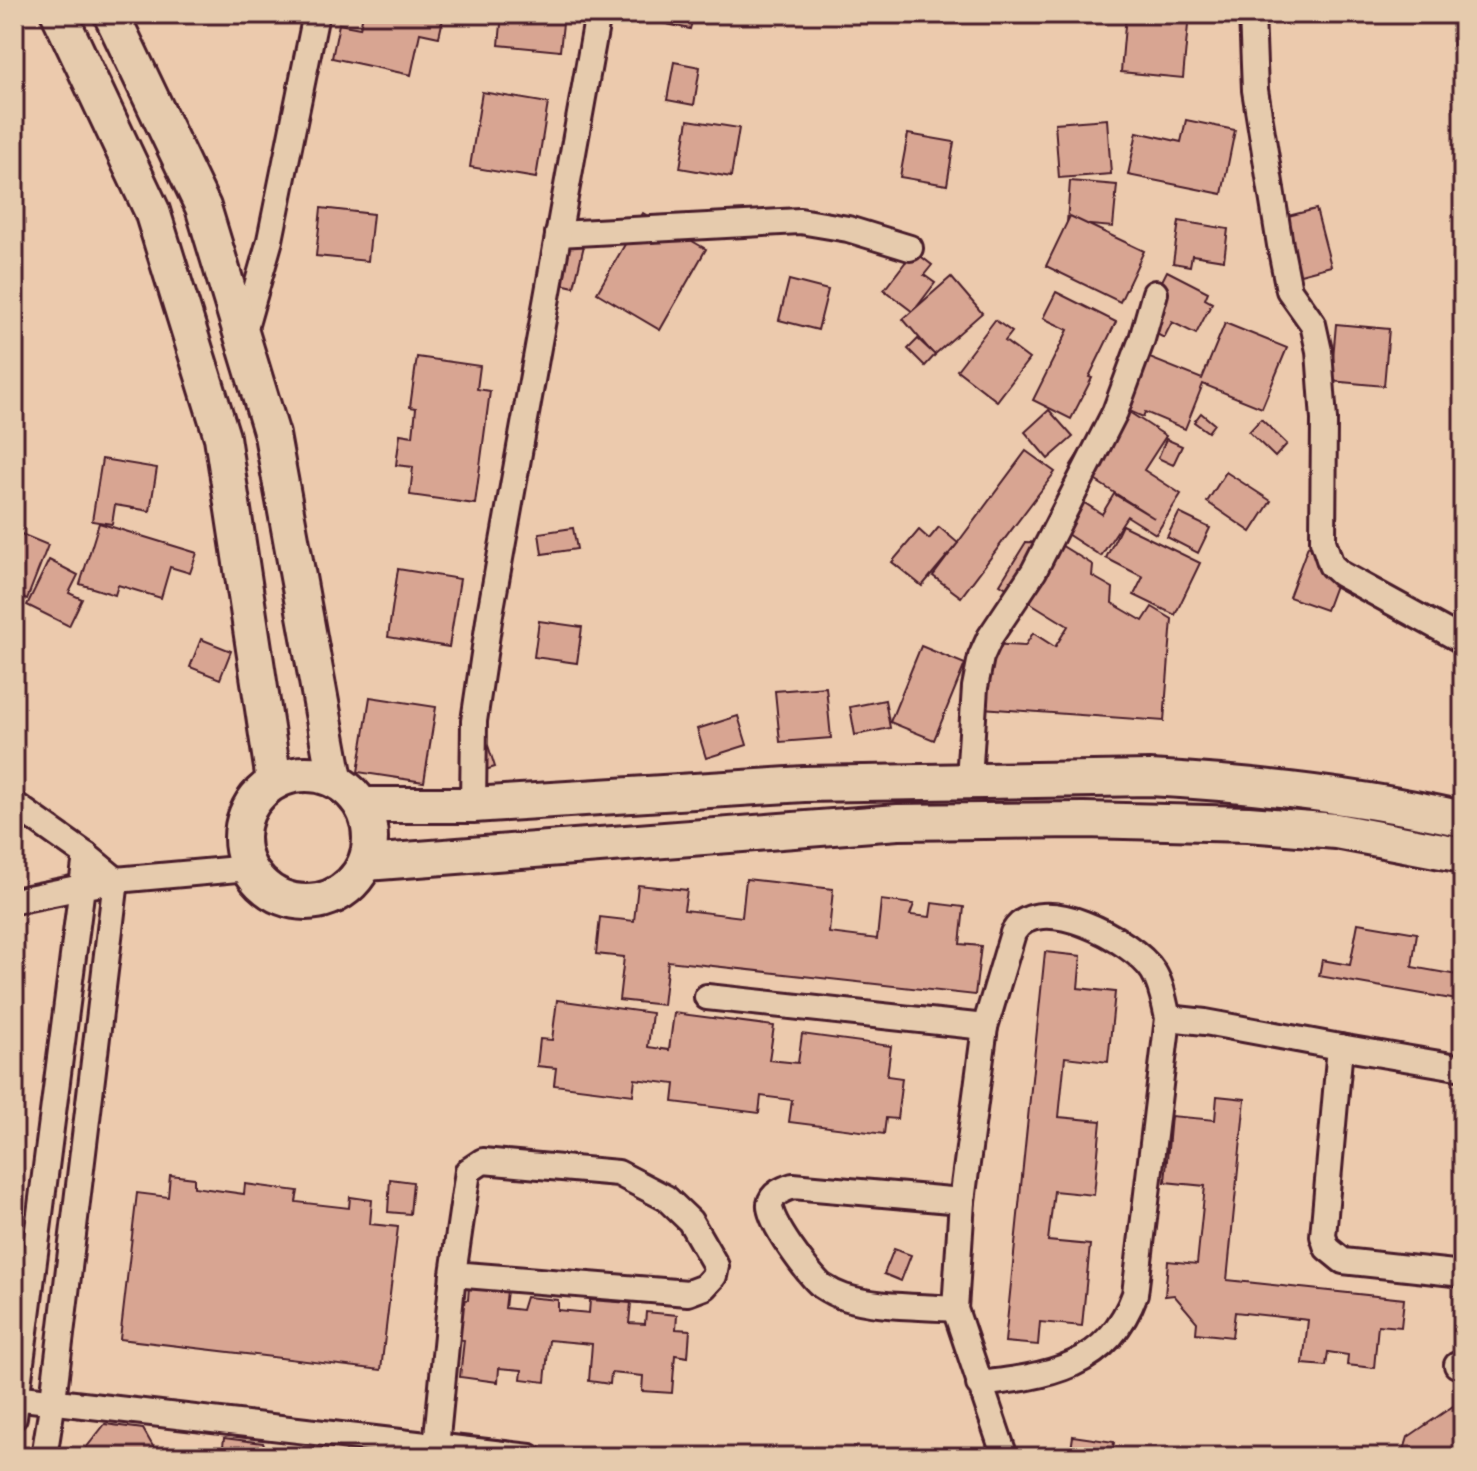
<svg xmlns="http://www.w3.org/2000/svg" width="1477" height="1471" font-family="'Patrick Hand',sans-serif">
  <rect width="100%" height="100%" fill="#eccaad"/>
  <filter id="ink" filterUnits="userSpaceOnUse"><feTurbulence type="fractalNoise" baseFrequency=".0125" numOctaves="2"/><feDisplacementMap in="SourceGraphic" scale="16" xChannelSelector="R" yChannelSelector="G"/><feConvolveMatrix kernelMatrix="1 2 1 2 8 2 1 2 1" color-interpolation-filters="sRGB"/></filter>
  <g filter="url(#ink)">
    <g fill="#d8a592" stroke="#4a1f2b" stroke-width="2">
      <path d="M363,14H420L443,19L439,37L420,33L411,75L332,58L339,24L360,28Z"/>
      <path d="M502,14H564L560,51L499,45Z"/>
      <path d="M640,14H694L690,29L639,18Z"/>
      <path d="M1126,14H1189L1183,78L1121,72Z"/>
      <path d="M674,62L700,67L694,105L667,100Z"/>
      <path d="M482,92L548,103L536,178L470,167Z"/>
      <path d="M1107,119L1111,174L1059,178L1055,123Z"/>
      <path d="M688,120L739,128L731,177L680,168Z"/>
      <path d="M1186,120L1235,130L1222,194L1128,175L1137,132L1181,142Z"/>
      <path d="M908,134L954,142L947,185L900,177Z"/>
      <path d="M1070,181L1117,185L1113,227L1067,223Z"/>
      <path d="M321,208L373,214L368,261L316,256Z"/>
      <path d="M1316,209L1331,266L1285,278L1274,235L1292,231L1288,216Z"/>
      <path d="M643,213L706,249L660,330L597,293Z"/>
      <path d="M1070,216L1144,251L1120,302L1046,266Z"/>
      <path d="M1179,221L1228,229L1224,260L1192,255L1190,266L1173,263Z"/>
      <path d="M560,230L586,237L574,287L548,281Z"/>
      <path d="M914,251L932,265L924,275L935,283L913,312L884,290Z"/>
      <path d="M1167,271L1208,292L1205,299L1212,303L1196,334L1172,322L1164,338L1140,325Z"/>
      <path d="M951,277L982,313L934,355L903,319Z"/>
      <path d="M789,280L828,290L818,330L779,320Z"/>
      <path d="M1056,292L1116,322L1089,377L1092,378L1071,419L1033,400L1068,330L1043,318Z"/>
      <path d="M995,320L1012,332L1005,341L1029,359L997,401L957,370Z"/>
      <path d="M1225,323L1287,348L1262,408L1203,384L1185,429L1145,412L1143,417L1109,402L1130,350L1202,379Z"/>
      <path d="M1336,324L1389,329L1384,386L1331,381Z"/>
      <path d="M918,339L935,355L925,366L908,349Z"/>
      <path d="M417,357L480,366L477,389L490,391L475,504L410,495L413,467L396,465L400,434L413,436L416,408L410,407Z"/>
      <path d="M1112,401L1166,436L1144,470L1181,494L1156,534L1127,516L1101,556L1056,527L1075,497L1102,514L1114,494L1154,518L1071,465Z"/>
      <path d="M1049,410L1073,437L1048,459L1025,432Z"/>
      <path d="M1201,413L1214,424L1208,432L1194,422Z"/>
      <path d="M1261,419L1287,444L1275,457L1249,432Z"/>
      <path d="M1166,439L1182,446L1173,465L1158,458Z"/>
      <path d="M1026,451L1055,472L961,597L933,576Z"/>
      <path d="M102,459L157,468L150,511L115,505L112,524L92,521Z"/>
      <path d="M1226,472L1271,501L1251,532L1207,502Z"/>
      <path d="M1179,513L1210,528L1198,553L1167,537Z"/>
      <path d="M99,523L197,553L190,573L170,567L161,598L118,585L115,595L80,584Z"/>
      <path d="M1122,525L1200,563L1175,615L1134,595L1143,577L1106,558Z"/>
      <path d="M939,527L958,543L922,586L892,562L919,530L929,539Z"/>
      <path d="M573,528L577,549L542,554L539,533Z"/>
      <path d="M14,531L48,545L27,599L14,594Z"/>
      <path d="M1026,542L1059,544L1093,565L1092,576L1113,588L1112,603L1143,621L1152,607L1172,619L1164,721L968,707L971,643L1025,646L1033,633L1055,647L1068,626L1000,584Z"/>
      <path d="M1308,546L1344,561L1326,610L1289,597Z"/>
      <path d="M49,560L78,575L69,593L82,599L69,626L27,605Z"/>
      <path d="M398,569L460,579L449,647L388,637Z"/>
      <path d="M539,621L582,627L577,663L534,657Z"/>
      <path d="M201,639L231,651L220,679L190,667Z"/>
      <path d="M921,646L965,664L934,740L890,722Z"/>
      <path d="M826,687L831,738L780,742L775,691Z"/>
      <path d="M370,697L436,707L424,782L358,772Z"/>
      <path d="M885,700L890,728L855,735L850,707Z"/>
      <path d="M738,716L747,745L706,758L697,729Z"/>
      <path d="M485,736L495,767L475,773Z"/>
      <path d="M746,879L833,889L829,933L877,939L881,900L914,904L910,915L930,917L932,903L964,907L960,944L981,946L975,995L668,961L663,1005L619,1000L624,957L596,954L600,917L634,921L638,885L687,890L684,910L742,917Z"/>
      <path d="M1358,923L1417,933L1412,967L1463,976V1001L1319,976L1322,960L1350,965Z"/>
      <path d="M1045,952L1081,956L1078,988L1115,992L1108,1062L1065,1057L1059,1117L1101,1121L1094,1195L1054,1191L1048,1241L1090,1245L1082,1326L1040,1322L1038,1345L1005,1342Z"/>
      <path d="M557,1000L652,1013L648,1047L669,1050L674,1013L774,1026L769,1060L798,1063L802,1034L891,1046L887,1076L902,1078L897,1119L886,1118L884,1134L789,1122L792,1100L761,1096L759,1113L673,1102L675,1084L635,1079L633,1095L554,1085L556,1068L537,1066L540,1039L552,1040Z"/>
      <path d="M1217,1096L1245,1099L1227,1280L1404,1299L1401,1327L1378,1325L1374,1368L1347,1365L1348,1355L1328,1352L1326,1366L1303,1364L1308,1320L1235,1312L1232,1337L1196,1333L1197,1322L1174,1295L1165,1296L1168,1261L1197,1264L1205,1186L1165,1182L1171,1116L1215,1120Z"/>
      <path d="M170,1175L194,1178V1187L244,1194L245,1184L298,1191L296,1202L349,1208L350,1197L372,1200L370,1224L398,1227L381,1370L120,1339L137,1193L168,1197Z"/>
      <path d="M390,1179L413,1182L410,1214L388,1212Z"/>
      <path d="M894,1249L911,1255L901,1281L884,1274Z"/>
      <path d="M469,1287L507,1291L505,1308L522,1310L526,1297L558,1300V1310L589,1313L590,1300L631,1303L629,1323L645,1324L646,1312L677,1315L676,1329L690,1330L688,1357L675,1355L672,1393L642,1391L643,1376L611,1373L610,1384L589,1381L592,1344L549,1340L545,1382L521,1379L522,1370L499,1368L498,1382L460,1377L464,1340L448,1338L452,1298L468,1300Z"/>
      <path d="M1456,1404H1463V1457H1402L1408,1437Z"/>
      <path d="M105,1424L143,1429L155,1450L173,1448L174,1457H75L82,1453Z"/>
      <path d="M1073,1436L1114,1442L1112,1457H1070Z"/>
      <path d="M224,1438L263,1443L268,1457H219L222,1455Z"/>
      <path d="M345,1453L371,1456L372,1457H344Z"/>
    </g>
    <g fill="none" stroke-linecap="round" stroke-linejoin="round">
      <g stroke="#4a1f2b" stroke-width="30">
        <g id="street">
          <path d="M1252,14L1255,90L1280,245L1289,290L1313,324L1319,351L1324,420L1323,541L1331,565L1341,574L1463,641"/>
          <path d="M558,234L800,221L848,229L910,248"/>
          <path d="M243,335L270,240L316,14"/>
          <path d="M969,779L975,687L981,657L990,637L1034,571L1115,412L1142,339L1155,293"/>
          <path d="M14,804L86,855L116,880L53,1400L44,1457"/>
          <path d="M473,805L474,721L490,614L598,14"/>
          <path d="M14,901L116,880L249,868"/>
          <path d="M707,997L985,1027"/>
          <path d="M1168,1018L1205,1022L1340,1047"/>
          <path d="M1463,1068L1340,1047L1323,1236L1327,1248L1343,1261L1463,1274"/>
          <path d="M955,1309C920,1306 879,1308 844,1297C838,1295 828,1290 822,1286C810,1276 767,1220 770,1204C772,1193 784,1189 793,1186L962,1201"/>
          <path d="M1457,1365L1463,1364"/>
          <path d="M979,1384C1048,1376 1108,1368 1135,1294L1168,1018C1164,1002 1162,985 1153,971C1133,940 1037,889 1013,933L985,1027L962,1201L955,1309L1005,1457"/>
          <path d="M14,1397L530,1457"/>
          <path d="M14,1417L86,855"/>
          <path d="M436,1447L453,1274L468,1171L483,1161L618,1173L666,1198L690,1221L716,1266L714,1276L704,1287L688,1293L453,1274"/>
        </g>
      </g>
      <g stroke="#4a1f2b" stroke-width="40">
        <g id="secondary">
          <path d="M59,14L152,211L222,437L274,781"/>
          <path d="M111,14L203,207L272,435L335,779"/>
          <circle cx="306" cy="838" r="64"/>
          <path d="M362,805H473L804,784L1150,778C1254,784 1361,796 1463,819"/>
          <path d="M366,863L898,822L1084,820L1248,824L1336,831L1463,855"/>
        </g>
      </g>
      <use href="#street" stroke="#e6cbad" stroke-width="24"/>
      <use href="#secondary" stroke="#e6cbad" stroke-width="34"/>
    </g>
  </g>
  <rect width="1477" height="1471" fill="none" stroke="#e6cbad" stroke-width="48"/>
  <rect x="24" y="24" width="1429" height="1423" fill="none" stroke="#4a1f2b" stroke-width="3" filter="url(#ink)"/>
</svg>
